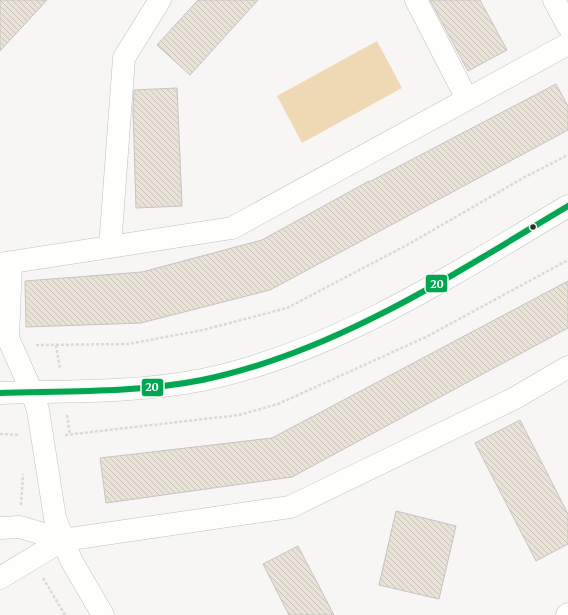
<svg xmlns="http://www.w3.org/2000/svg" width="568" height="615" font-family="Merriweather,serif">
  <defs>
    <pattern id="building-back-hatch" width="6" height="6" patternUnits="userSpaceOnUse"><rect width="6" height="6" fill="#e9e2d7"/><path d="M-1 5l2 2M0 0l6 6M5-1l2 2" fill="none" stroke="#c8c2b9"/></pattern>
  </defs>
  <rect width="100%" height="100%" fill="#f8f6f4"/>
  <path fill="#efd9b4" d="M377,41L402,88L302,143L277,96Z"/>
  <g fill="url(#building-back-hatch)" stroke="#c5c4c3">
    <path d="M0,0H47L0,51Z"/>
    <path d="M198,0H258L190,75L157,45Z"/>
    <path d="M430,0H480L507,50L468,71Z"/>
    <path d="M556,84L568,106V130L270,290L141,323L26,327L25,281L142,272L262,240L369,181V182Z"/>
    <path d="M177,88L182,206L136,208L133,109L134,90Z"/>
    <path d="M568,281V328L292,477L106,503L100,458L272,438Z"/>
    <path d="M520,420L568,514V544L536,561L475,443Z"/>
    <path d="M396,511L456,526L439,599L379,585Z"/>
    <path d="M298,546L334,615H289L263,564Z"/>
  </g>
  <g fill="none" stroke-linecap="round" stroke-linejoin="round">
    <g stroke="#c1c0bf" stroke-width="23">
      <g id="minor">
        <path d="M416,0L467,99"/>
        <path d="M554,0L568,26"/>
        <path d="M110,247L124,58L160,0"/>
        <path d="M11,263L8,338L32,392L38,410L55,518L71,560L103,615"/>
        <path d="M0,264L232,228L568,44"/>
        <path d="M0,393C67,391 136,393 202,380C334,353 454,274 568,206"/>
        <path d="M0,528L20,527L63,540"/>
        <path d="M0,578L63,540L290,507L515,398L568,367"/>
        <path d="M567,615L568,614"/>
      </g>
    </g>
    <g stroke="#d9d9d9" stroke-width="2.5" stroke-dasharray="3 2" stroke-linecap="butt">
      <path d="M36,345L128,344L203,330L287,308L407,245L523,178L568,155"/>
      <path d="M56,345L60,369"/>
      <path d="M67,415L70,435"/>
      <path d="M0,434L18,435"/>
      <path d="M65,435L239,415L278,404L426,337L568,260"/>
      <path d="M21,505L23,474"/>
      <path d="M43,578L65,615"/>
    </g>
    <use href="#minor" stroke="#fefefd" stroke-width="22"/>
    <g stroke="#f9f7f3" stroke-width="9">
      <path id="bus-1" d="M0,393C67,391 136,393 202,380C334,353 454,274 568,206"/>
    </g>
    <use href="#bus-1" stroke="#00a651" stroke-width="6"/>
  </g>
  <circle fill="#2f2e2d" stroke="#f9f7f3" stroke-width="1.5" cx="533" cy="227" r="3.5"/>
  <g stroke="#f9f7f3" stroke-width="1.5">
    <rect x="425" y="274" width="23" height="19" rx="4" fill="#00a651"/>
    <rect x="141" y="378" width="23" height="19" rx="4" fill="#00a651"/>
  </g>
  <g font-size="11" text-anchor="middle" font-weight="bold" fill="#fff">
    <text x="437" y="288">20</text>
    <text x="152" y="391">20</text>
  </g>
</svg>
